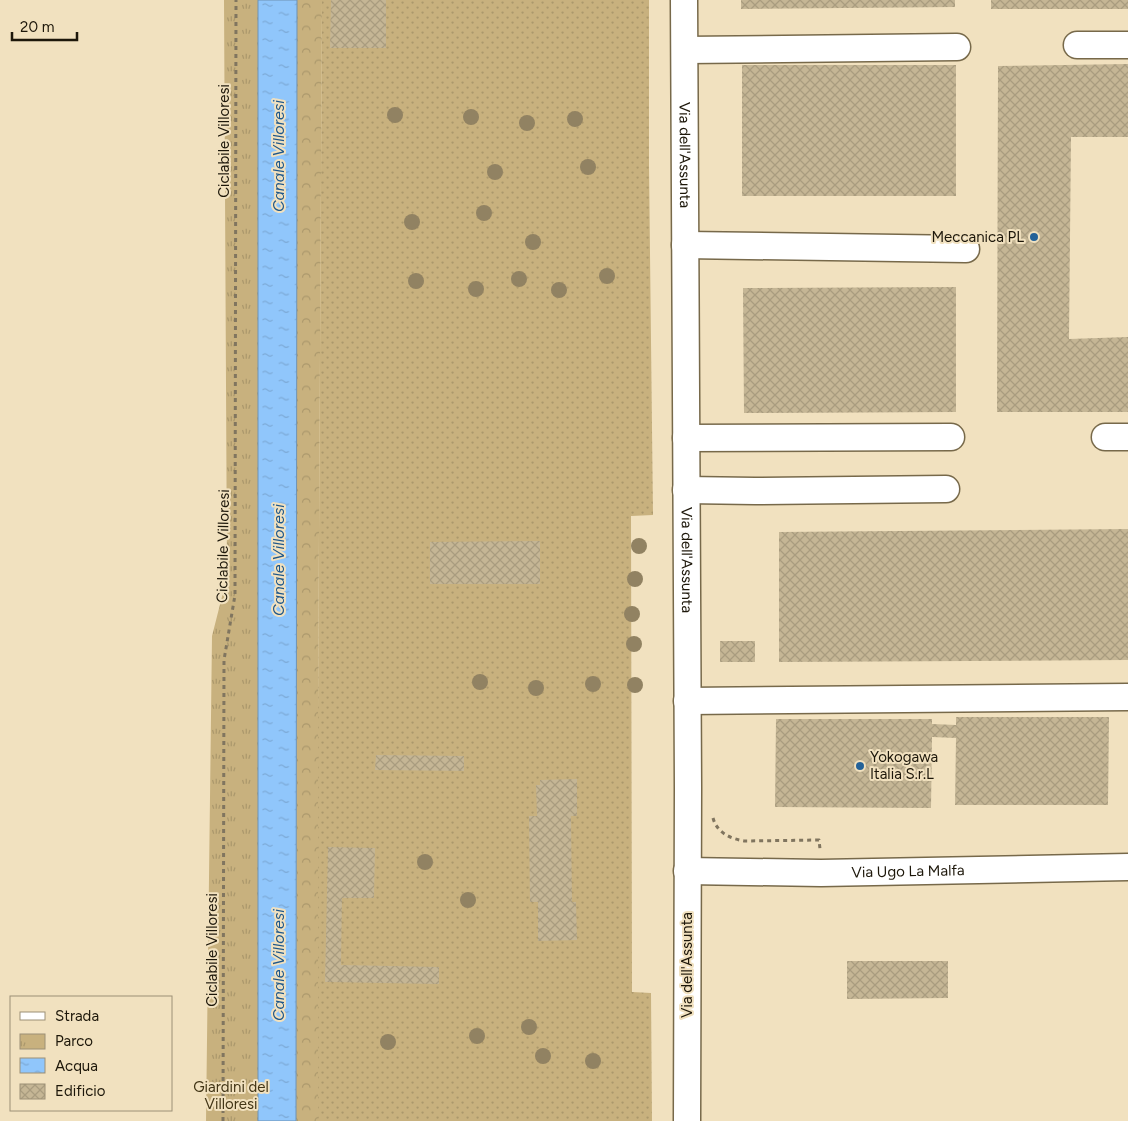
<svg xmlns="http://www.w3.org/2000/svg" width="1128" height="1121" font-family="Figtree,sans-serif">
  <defs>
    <pattern id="grass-dots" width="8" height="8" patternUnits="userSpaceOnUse" patternTransform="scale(1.25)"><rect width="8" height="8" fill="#c8b17e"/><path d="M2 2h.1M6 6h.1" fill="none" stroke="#ab986c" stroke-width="1.8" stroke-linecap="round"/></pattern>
    <pattern id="forest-crowns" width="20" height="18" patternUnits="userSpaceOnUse" patternTransform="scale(1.25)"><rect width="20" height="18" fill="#c8b17e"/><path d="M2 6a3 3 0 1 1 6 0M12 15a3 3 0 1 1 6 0" fill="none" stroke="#ab986c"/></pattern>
    <pattern id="park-tufts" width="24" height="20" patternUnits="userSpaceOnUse" patternTransform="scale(1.25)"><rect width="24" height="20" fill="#c8b17e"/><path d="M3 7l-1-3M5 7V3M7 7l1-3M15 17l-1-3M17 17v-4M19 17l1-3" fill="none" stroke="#ab986c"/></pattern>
    <pattern id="water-ripples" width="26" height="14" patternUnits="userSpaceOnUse" patternTransform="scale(1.25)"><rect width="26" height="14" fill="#90c6fb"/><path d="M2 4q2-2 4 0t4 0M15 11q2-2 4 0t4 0" fill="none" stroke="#7ca9d6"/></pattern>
    <pattern id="building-cross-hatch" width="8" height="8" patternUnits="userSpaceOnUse" patternTransform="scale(1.25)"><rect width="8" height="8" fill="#c5b695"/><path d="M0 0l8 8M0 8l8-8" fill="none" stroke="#a99c7f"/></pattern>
  </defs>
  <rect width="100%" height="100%" fill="#f1e1bf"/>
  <path fill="url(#grass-dots)" d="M322,0H649V166L653,515L631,516L632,992L651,993L652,1121H318V709Z"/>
  <path fill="url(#forest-crowns)" d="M297,0H322L318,709V1121H296Z"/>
  <path fill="url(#park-tufts)" d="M224,0H258V1121H206L212,636L227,577Z"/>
  <path fill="url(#water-ripples)" stroke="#6e92b3" d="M258,0H297L296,1121H258Z"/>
  <g fill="url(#building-cross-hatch)">
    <path d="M331,0H386V48H330Z"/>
    <path d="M741,0H955V7L741,9Z"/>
    <rect x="991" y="0" width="137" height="9"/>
    <path d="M1128,64V137H1071L1069,339L1128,337V412H997L998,66Z"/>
    <rect x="742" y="65" width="214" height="131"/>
    <path d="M956,287V412L744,413L743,288Z"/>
    <path d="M1128,529V660L779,662V532Z"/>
    <path d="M540,541V584H430V542Z"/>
    <rect x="720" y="641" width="35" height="21"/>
    <path d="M956,717H1109L1108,805H955L956,738L932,737L931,808L775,807L776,719H932V724L956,725Z"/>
    <path d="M376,755L464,756V771L375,770Z"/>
    <path d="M577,779V816H571L572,902H576L577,940L538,941V902H530L529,816H537L536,785H540V780Z"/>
    <path d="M328,847L375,848L374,898H342L341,965L439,967V984L325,982Z"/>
    <path d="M847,961H948V998L847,999Z"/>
  </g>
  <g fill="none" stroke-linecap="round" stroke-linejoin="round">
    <g stroke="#77694a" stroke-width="29">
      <g id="minor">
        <path id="s1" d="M684,0L688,788L687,1121"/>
        <path d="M1077,45H1128"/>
        <path d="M685,50L957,47"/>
        <path d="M685,245L966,249"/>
        <path d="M1105,437H1128"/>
        <path d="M686,438L951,437"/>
        <path d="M686,490L755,491L946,489"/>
        <path d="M687,701L1128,697"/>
        <path id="s2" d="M687,871L821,873L1128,867"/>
      </g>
    </g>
    <g stroke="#80755f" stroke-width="3" stroke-dasharray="4 4" stroke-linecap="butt">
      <path d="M713,818C717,833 731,839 745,841L819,840L820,849"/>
      <path d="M223,1121L224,660L235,595L236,0"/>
    </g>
    <use href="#minor" stroke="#fff" stroke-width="26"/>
  </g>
  <g fill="#918262">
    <circle cx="395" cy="115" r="8"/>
    <circle cx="471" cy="117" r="8"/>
    <circle cx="575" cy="119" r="8"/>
    <circle cx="527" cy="123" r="8"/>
    <circle cx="588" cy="167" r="8"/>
    <circle cx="495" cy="172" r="8"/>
    <circle cx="484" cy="213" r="8"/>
    <circle cx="412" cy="222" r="8"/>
    <circle cx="533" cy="242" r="8"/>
    <circle cx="607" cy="276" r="8"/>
    <circle cx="519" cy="279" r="8"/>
    <circle cx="416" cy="281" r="8"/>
    <circle cx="476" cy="289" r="8"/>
    <circle cx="559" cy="290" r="8"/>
    <circle cx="639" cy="546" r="8"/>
    <circle cx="635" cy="579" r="8"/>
    <circle cx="632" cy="614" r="8"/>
    <circle cx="634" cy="644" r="8"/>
    <circle cx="480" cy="682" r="8"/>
    <circle cx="593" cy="684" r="8"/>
    <circle cx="635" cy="685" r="8"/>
    <circle cx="536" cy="688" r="8"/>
    <circle cx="425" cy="862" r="8"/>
    <circle cx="468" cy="900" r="8"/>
    <circle cx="529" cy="1027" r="8"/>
    <circle cx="477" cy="1036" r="8"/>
    <circle cx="388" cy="1042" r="8"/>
    <circle cx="543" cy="1056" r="8"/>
    <circle cx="593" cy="1061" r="8"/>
  </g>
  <g fill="#246298" stroke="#f1e1bf" stroke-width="2">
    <circle cx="1034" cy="237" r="5"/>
    <circle cx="860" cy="766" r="5"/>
  </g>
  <g text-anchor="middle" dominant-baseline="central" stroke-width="4" stroke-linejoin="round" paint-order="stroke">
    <g font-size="15" fill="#1d170a" stroke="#f1e1bf">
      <text transform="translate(224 141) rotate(-90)">Ciclabile Villoresi</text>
      <text stroke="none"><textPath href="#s1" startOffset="155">Via dell'Assunta</textPath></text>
      <text transform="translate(223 546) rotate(-89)">Ciclabile Villoresi</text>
      <text stroke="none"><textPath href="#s1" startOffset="560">Via dell'Assunta</textPath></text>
      <text stroke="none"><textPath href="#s2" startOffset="221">Via Ugo La Malfa</textPath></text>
      <text transform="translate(212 950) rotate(-90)">Ciclabile Villoresi</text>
      <text transform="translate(687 965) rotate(-90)">Via dell'Assunta</text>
    </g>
    <g font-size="15" fill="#1d170a" stroke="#f1e1bf" text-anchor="end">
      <text x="1024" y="237">Meccanica PL</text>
      <text x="870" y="757" text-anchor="start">Yokogawa<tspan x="870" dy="17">Italia S.r.L</tspan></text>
    </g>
    <g font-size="15" fill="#423516" stroke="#f1e1bf">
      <text x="231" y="1087">Giardini del<tspan x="231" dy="17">Villoresi</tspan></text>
    </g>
    <g font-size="16" font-style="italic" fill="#1f5789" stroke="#f1e1bf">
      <text transform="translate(278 156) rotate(-90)">Canale Villoresi</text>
      <text transform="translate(278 560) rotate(-90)">Canale Villoresi</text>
      <text transform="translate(278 965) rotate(-90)">Canale Villoresi</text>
    </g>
  </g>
  <rect x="10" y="996" width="162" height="115" fill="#f1e1bf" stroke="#9c9077"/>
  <rect x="20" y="1012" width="25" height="8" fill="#ffffff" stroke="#9c9077"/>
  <text x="55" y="1021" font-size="15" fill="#1d170a">Strada</text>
  <rect x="20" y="1034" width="25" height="15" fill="url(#park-tufts)" stroke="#9c9077"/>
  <text x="55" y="1046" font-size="15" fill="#1d170a">Parco</text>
  <rect x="20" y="1058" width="25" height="15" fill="url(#water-ripples)" stroke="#9c9077"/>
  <text x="55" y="1071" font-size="15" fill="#1d170a">Acqua</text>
  <rect x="20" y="1084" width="25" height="15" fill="url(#building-cross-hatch)" stroke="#9c9077"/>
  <text x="55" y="1096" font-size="15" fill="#1d170a">Edificio</text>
  <path d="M12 32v8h65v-8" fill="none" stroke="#1d170a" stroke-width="2.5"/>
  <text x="20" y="32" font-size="15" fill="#1d170a" stroke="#f1e1bf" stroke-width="4" paint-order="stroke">20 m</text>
</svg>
